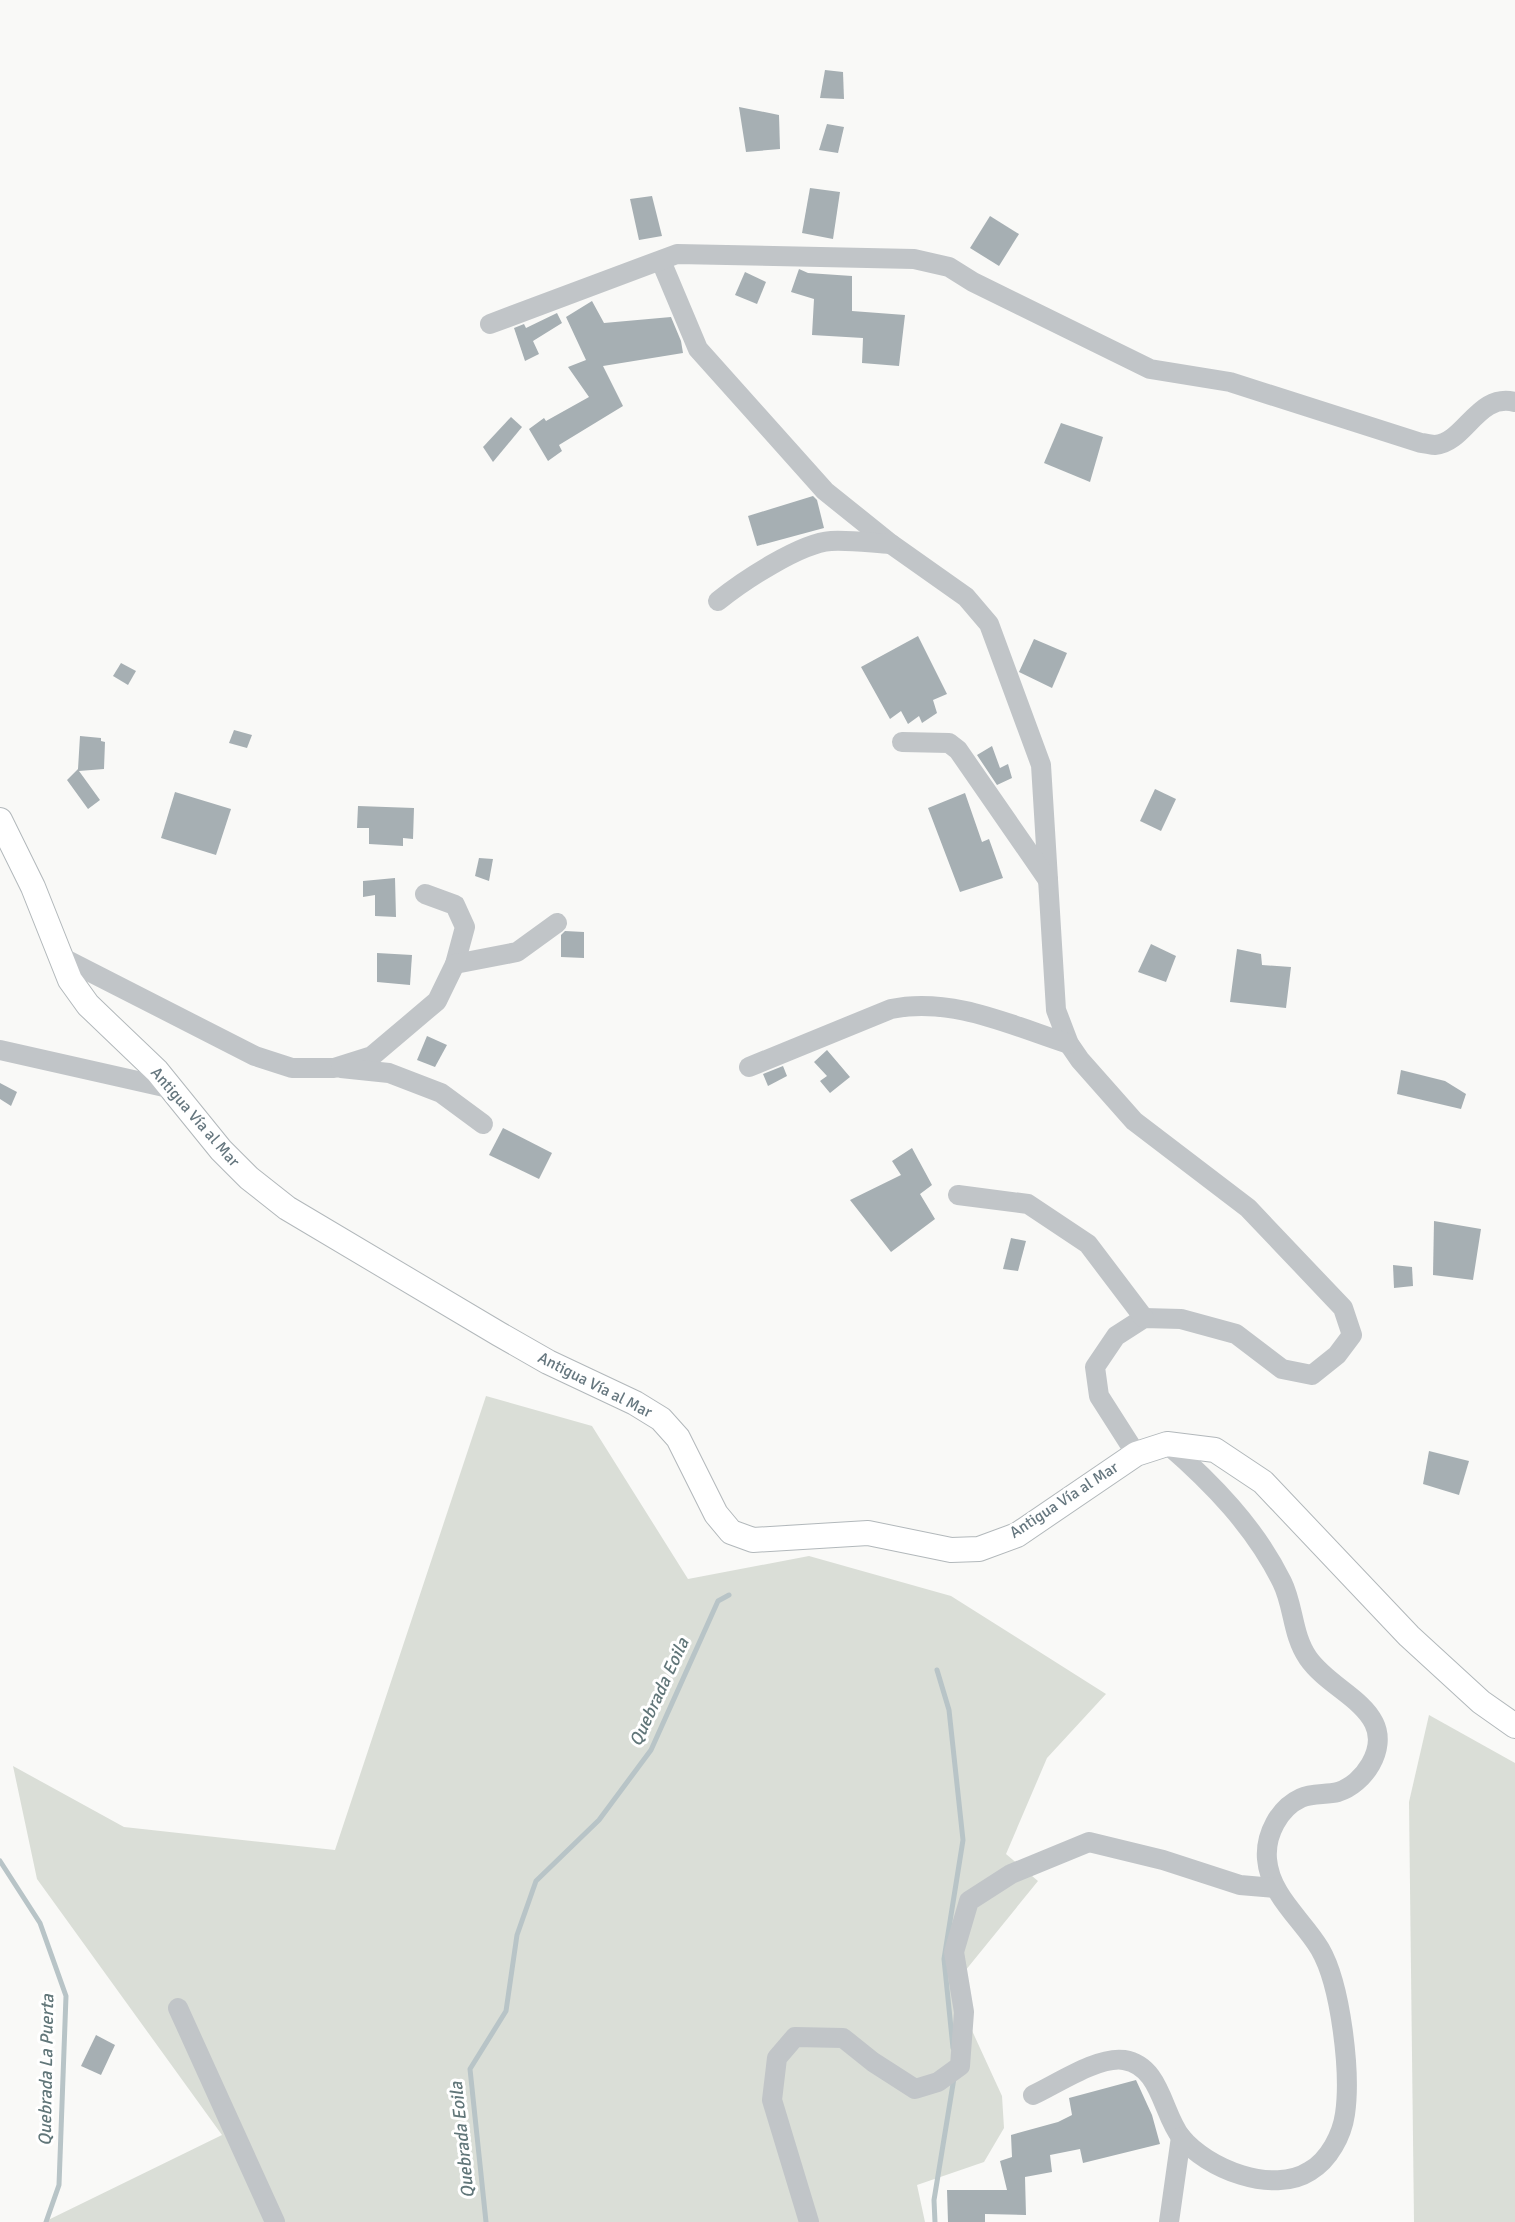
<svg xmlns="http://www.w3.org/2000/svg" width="1515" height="2222" font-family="Signika,sans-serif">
  <rect width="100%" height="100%" fill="#f9f9f7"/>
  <g fill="#daded7">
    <path d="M486,1396L592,1426L688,1579L809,1556L951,1596L1106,1694L1047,1758L1006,1854L1038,1881L952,1987L1002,2096L1004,2128L984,2162L917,2185L925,2222H44L222,2135L37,1879L13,1766L124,1827L335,1850Z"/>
    <path d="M1429,1715L1515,1763V2222H1414L1409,1802Z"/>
  </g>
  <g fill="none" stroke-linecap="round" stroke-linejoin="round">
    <g stroke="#b8c4c7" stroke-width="5">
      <path d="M937,1670L949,1710L963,1840L944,1959L953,2048"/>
      <path d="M0,1861L40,1923L66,1996L59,2185L46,2222"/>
      <path d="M486,2222L470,2069L506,2011L517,1935L536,1881L599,1820L651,1750L718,1601L729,1595"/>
      <path d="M935,2222L934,2200L954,2078"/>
    </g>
  </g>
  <g fill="#a6afb3">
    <path d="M825,70L843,72L844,99L820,98Z"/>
    <path d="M739,107L779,115L780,149L746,152Z"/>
    <path d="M827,124L844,127L838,153L819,150Z"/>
    <path d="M810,188L840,192L833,239L802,233Z"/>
    <path d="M652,196L662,236L639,240L630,199Z"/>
    <path d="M990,216L1019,234L999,266L970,248Z"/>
    <path d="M799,269L808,273L852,276V311L905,315L899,366L862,363L863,338L812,335L814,299L791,292Z"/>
    <path d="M745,272L766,282L757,304L735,295Z"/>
    <path d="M592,301L604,323L671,317L681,341L683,353L603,366L623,406L559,445L562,451L548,461L529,429L544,418L546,421L589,397L568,367L586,360L566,317Z"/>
    <path d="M557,313L562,323L533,341L539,354L525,361L514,328L524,324L526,328Z"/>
    <path d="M511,417L522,427L493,462L483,447Z"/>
    <path d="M1061,423L1103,437L1090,482L1044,463Z"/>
    <path d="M813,496L817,500L824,528L757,546L748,516Z"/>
    <path d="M918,636L947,694L933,700L937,713L922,723L919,716L908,724L901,711L890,719L861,667Z"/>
    <path d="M1034,639L1067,653L1052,688L1019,672Z"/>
    <path d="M121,663L136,671L128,685L113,676Z"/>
    <path d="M234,730L252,735L247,748L229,743Z"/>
    <path d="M80,736L101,738V741L105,742L104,769L79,771L100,800L88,809L67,780L78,769Z"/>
    <path d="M992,746L1000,768L1008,764L1012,778L997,785L977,755Z"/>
    <path d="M1155,789L1176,799L1161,831L1140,821Z"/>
    <path d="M175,792L231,809L216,855L161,838Z"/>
    <path d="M965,793L982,842L989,839L1003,878L960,892L928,808Z"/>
    <path d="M358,806L414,808L413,839L403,838V846L369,844V828H357Z"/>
    <path d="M479,858L493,859L489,881L475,876Z"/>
    <path d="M395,878L396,917L375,916V895L363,897V881Z"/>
    <path d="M565,931L584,932V958L561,957V935Z"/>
    <path d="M1151,944L1176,956L1166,982L1138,972Z"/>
    <path d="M1237,949L1261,954L1262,965L1291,967L1286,1008L1230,1002Z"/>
    <path d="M377,953L412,955L410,985L377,982Z"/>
    <path d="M427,1036L447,1045L435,1067L417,1060Z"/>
    <path d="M827,1050L850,1077L830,1093L820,1081L827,1076L814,1062Z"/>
    <path d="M783,1066L787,1076L768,1086L763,1074Z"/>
    <path d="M1401,1070L1445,1081L1466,1094L1461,1109L1397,1094Z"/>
    <path d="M0,1083L17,1092L11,1106L0,1099Z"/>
    <path d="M503,1128L552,1153L539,1179L489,1155Z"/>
    <path d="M912,1148L932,1185L920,1194L935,1219L891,1252L850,1200L901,1175L892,1161Z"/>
    <path d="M1434,1221L1481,1229L1473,1280L1433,1275Z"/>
    <path d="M1011,1238L1026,1241L1018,1271L1003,1269Z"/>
    <path d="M1393,1265L1412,1267L1413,1286L1394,1288Z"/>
    <path d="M1429,1451L1469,1461L1459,1495L1423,1484Z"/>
    <path d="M96,2035L115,2045L101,2075L81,2066Z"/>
    <path d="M1136,2080L1152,2115L1160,2144L1083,2163L1080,2149L1050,2155L1052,2172L1025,2177L1026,2215L985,2214V2222H948L947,2190H1007L1000,2161L1012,2157L1011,2135L1058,2122L1072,2115L1069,2098Z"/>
  </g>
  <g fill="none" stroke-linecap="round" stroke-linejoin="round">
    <g stroke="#b2b8bb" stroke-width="26">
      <path id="major" d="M0,820L33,887L70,980L88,1005L157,1071L221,1150L249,1178L287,1208L499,1334L548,1362L635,1403L661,1419L678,1438L716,1514L731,1532L753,1540L868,1533L951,1550L979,1549L1017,1535L1136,1454L1167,1444L1215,1450L1263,1482L1409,1636L1481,1702L1515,1726"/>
    </g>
    <g stroke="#c1c5c8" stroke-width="20">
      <path d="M661,261L698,349L825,491L891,544L966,597L989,624L1041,765L1056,1010L1069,1044L1080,1060L1134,1121L1248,1208L1343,1308L1352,1335L1337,1355L1312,1375L1282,1369L1236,1334L1181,1319L1144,1318L1116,1336L1095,1367L1099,1396L1136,1454"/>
      <path d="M490,324L677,254L914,259L949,267L973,282L1150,369L1230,382L1421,443C1425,443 1431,445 1435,445C1465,443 1478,392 1515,402"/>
      <path d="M718,601C743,581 800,543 831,541C851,540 872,543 891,544"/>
      <path d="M902,742L949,743L958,750L1048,880"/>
      <path d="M59,956L255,1056L292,1068H334L372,1056L437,1001L455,964L465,927L455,905L425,894"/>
      <path d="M455,964L517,952L557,923"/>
      <path d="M0,1050L173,1089"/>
      <path d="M749,1067L891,1009C951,996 1013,1026 1069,1044"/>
      <path d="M341,1068L389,1073L441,1093L483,1124"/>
      <path d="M958,1195L1028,1204L1088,1244L1144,1318"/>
      <path d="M178,2008L275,2222"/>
      <path d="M1033,2095C1057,2084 1098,2056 1124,2060C1161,2066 1162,2113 1181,2137C1207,2169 1273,2195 1310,2171C1329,2160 1342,2135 1345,2114C1351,2073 1341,1985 1320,1949C1303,1920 1270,1896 1267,1859C1265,1835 1279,1808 1301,1798C1312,1793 1326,1795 1338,1792C1364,1784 1387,1749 1374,1723C1362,1698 1326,1684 1308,1658C1292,1635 1294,1606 1282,1582C1255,1527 1212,1483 1167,1444"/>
      <path d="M809,2222L772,2100L777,2058L795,2037L843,2038L873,2062L915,2089L938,2082L960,2066L964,2012L954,1952L969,1901L1011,1874L1089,1842L1163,1860L1240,1885L1275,1888"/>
      <path d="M1169,2222L1181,2137"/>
    </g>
    <use href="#major" stroke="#fff" stroke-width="24"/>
  </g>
  <g text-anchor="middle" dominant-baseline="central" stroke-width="6" stroke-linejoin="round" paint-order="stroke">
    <g font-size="16" fill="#66777f" stroke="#fff">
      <text transform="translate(195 1117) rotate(49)">Antigua Vía al Mar</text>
      <text transform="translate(595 1385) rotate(27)">Antigua Vía al Mar</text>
      <text transform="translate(1064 1500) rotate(-33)">Antigua Vía al Mar</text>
    </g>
    <g font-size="18" font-style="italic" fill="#617679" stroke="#fff">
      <text transform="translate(659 1692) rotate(-65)">Quebrada Eoila</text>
      <text transform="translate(46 2070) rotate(-89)">Quebrada La Puerta</text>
      <text transform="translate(462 2140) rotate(-96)">Quebrada Eoila</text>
    </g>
  </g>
</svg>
